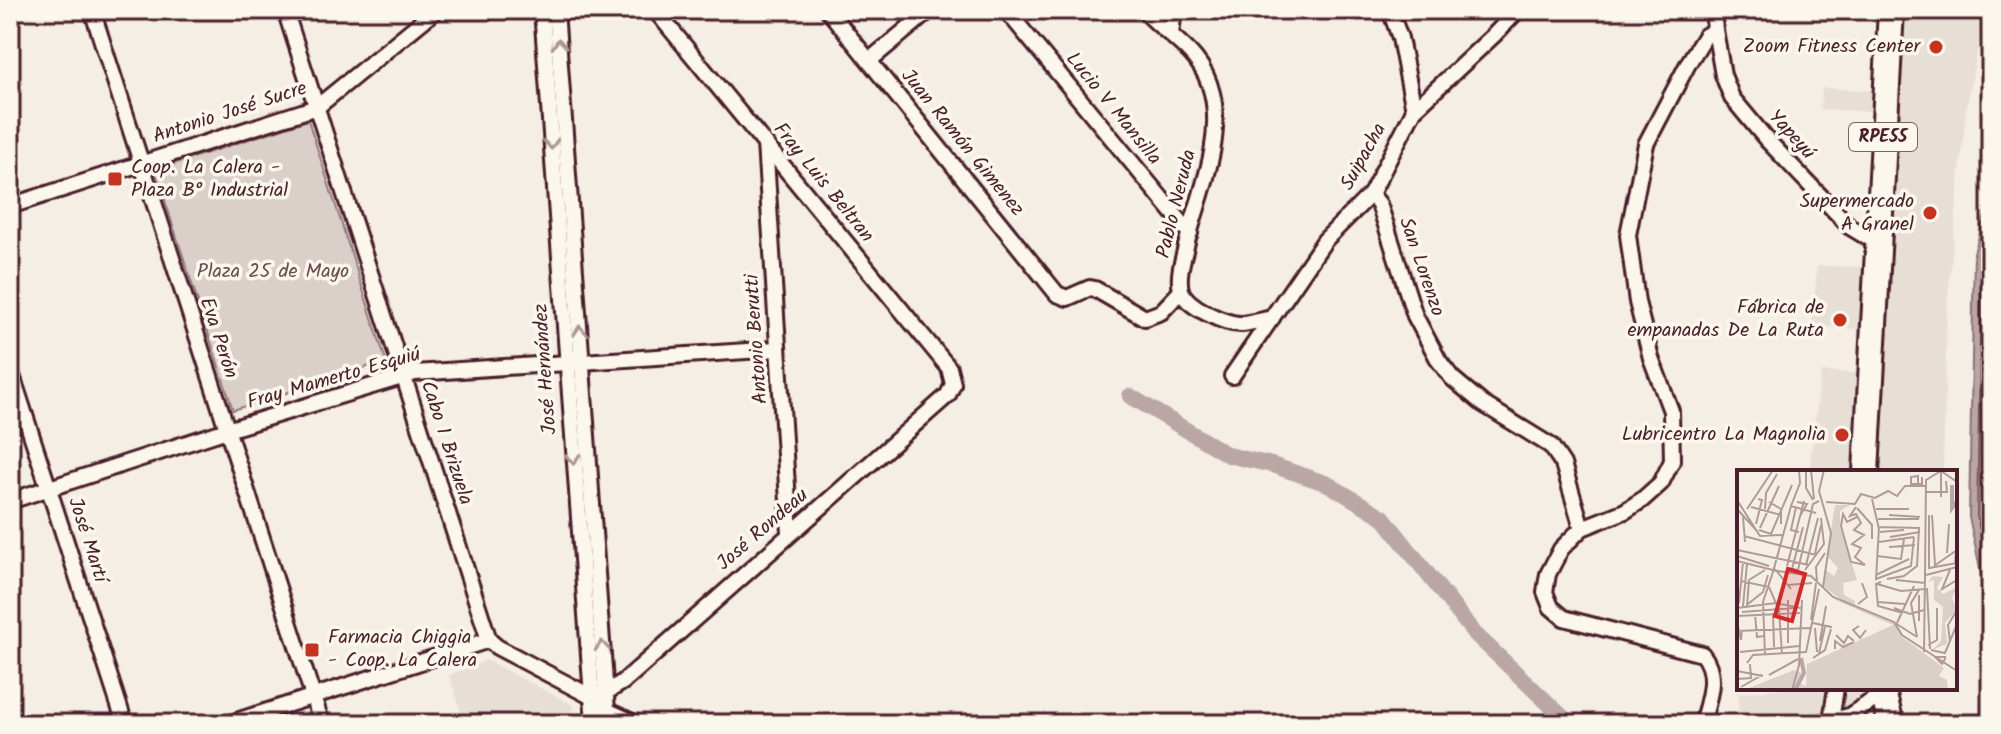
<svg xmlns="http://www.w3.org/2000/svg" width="2001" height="734" font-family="Kalam,sans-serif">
  <rect width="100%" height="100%" fill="#f4eee4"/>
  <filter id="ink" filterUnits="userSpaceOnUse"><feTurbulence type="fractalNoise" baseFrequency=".0125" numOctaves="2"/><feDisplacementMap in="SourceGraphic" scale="16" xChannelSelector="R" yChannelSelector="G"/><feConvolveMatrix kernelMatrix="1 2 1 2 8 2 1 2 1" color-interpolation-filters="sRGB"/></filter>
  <g filter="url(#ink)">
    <g fill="#e7dfd6">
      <path d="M1882,10H1985L1966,109L1947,307L1943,472H1809L1821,372L1856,373L1860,329L1812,326L1817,266L1864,267L1875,111L1820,110L1822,88L1877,91Z"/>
      <path d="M486,660L573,705L574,724H451L449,719L462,714L449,675Z"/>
      <path d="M1785,688H1886L1879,724L1875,713L1854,724H1737L1739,693Z"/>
    </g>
    <path fill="#dbd0c9" stroke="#92787a" stroke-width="2" d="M308,120L386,361L233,410L155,170Z"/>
    <path fill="#baa7a5" stroke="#8d7174" stroke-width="2" d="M1991,195V621L1969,517L1974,253Z"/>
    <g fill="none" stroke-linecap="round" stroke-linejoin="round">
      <g stroke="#77555c" stroke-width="2">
        <path d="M1991,223L1982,255L1977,516L1991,582"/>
        <path d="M1991,365L1987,515L1991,533"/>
      </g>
      <path stroke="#baa7a5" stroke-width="16" d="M1130,396L1228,455L1272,465L1328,484L1383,517L1474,633L1570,724"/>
      <g stroke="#4a1f2b" stroke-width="20">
        <g id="street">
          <path d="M92,10L322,724"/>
          <path d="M285,10L489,640L497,647L592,697L606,710L637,724"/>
          <path d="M542,10L594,724"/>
          <path d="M556,10L608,724"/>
          <path d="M828,10L1057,294L1067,298L1090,288L1095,289L1145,318L1161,312L1181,291"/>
          <path d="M1006,10L1190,233"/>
          <path d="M1144,10C1170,39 1202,51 1212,93C1224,142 1199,195 1187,242C1184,257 1177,274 1181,290C1185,306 1226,325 1242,324C1252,323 1262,320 1272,318"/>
          <path d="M1390,10L1400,38L1414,110"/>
          <path d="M1715,30L1723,75L1732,98L1767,140L1850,227L1865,236L1878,238"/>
          <path d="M1171,34L1174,10"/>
          <path d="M870,60L930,10"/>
          <path d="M765,143L790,533"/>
          <path d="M1371,194L1379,204L1384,219L1415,316L1439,361L1452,378L1483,404L1551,446L1563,464L1582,528"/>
          <path d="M10,206L317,107L436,10"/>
          <path d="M10,369L125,724"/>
          <path d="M1232,376L1325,240L1371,194L1414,110L1494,35L1518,10"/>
          <path d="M10,501L227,430L415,373L777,349"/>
          <path d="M592,697L605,693L623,682L948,395L953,384L949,368L655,10"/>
          <path d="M1831,721L1836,688"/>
          <path d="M227,724L489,640"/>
          <path d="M1702,724C1708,700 1719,675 1702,654L1564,618L1551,607L1545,592L1548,574L1561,549L1582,528L1625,511L1642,500L1661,483L1672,461L1671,411L1651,358L1637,302L1628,235L1646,144L1689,62L1705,36L1715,30L1713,10"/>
          <path d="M1814,724L1849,716L1883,694"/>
        </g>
      </g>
      <g stroke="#4a1f2b" stroke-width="30">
        <g id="primary">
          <path d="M1866,472L1891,10"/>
          <path d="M1882,688L1891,724"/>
        </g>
      </g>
      <use href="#street" stroke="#fbf7ec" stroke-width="14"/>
      <use href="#primary" stroke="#fbf7ec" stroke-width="24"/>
    </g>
    <defs><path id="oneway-chevron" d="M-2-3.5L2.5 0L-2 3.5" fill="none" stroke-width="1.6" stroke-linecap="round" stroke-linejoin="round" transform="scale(2)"/></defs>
    <g stroke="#ab9695">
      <use href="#oneway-chevron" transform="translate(559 44) rotate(-94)"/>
      <use href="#oneway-chevron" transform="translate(551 144) rotate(86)"/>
      <use href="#oneway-chevron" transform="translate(580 331) rotate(-94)"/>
      <use href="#oneway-chevron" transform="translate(573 459) rotate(86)"/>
      <use href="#oneway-chevron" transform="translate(602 646) rotate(-94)"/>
    </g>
  </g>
  <g fill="#c8321e" stroke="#fbf7ec" stroke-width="3">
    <circle cx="1936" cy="47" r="8"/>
    <rect x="107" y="171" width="16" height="16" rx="4"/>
    <circle cx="1930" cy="213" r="8"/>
    <circle cx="1840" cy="320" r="8"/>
    <circle cx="1842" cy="435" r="8"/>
    <rect x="304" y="642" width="16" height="16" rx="4"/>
  </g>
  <g text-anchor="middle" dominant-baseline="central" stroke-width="7" stroke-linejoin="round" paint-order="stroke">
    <rect fill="#fbf7ec" stroke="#7f6065" stroke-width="2" x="1849" y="123" width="68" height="28" rx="6"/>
    <g font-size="18" font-weight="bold" fill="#4a1f2b">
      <text x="1883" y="137">RPE55</text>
    </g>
    <g font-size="20" fill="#4a1f2b" stroke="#fbf7ec" text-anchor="end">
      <text x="1920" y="47">Zoom Fitness Center</text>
      <text x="131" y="168" text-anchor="start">Coop. La Calera -<tspan x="131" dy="23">Plaza B° Industrial</tspan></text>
      <text x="1914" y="202">Supermercado<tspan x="1914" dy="23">A Granel</tspan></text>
      <text x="1824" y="308">Fábrica de<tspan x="1824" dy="23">empanadas De La Ruta</tspan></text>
      <text x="1826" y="435">Lubricentro La Magnolia</text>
      <text x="328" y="638" text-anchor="start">Farmacia Chiggia<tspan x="328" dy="23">- Coop. La Calera</tspan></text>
    </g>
    <g font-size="20" fill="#4a1f2b" stroke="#fbf7ec">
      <text transform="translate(1113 109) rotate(51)">Lucio V Mansilla</text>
      <text transform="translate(230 113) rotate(-18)">Antonio José Sucre</text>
      <text transform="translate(1791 135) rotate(48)">Yapeyú</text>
      <text transform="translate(962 143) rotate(51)">Juan Ramón Gimenez</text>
      <text transform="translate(1364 157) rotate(-61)">Suipacha</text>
      <text transform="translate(823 183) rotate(51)">Fray Luis Beltran</text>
      <text transform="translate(1177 204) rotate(-76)">Pablo Neruda</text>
      <text transform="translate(1421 267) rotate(71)">San Lorenzo</text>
      <text transform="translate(218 338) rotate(72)">Eva Perón</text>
      <text transform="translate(757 339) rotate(-94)">Antonio Berutti</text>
      <text transform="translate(546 369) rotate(-94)">José Hernández</text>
      <text transform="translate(334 379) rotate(-16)">Fray Mamerto Esquiú</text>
      <text transform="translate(446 443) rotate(72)">Cabo 1 Brizuela</text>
      <text transform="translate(763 530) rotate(-41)">José Rondeau</text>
      <text transform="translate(87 540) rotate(72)">José Martí</text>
    </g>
    <g font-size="20" fill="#6e4b52" stroke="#fbf7ec">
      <text x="273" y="272">Plaza 25 de Mayo</text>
    </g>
  </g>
  <g transform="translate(1737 470)">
    <rect width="220" height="220" fill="#f4eee4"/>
    <path d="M98,35H113L103,41V57L120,110L106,113L107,125L118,131V137L123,138L158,154L165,167L207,198L202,206L210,210L211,220H7L57,200L65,203L64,214L69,216L70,194L156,155L96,129L109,133L87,117L89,100L97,106L101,98L90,86ZM196,106L206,107L200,118L206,124L220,117L215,128L220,139L208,153L210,174L195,180L204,171L206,137L197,130V110L191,112Z" fill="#dbd0c9"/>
    <path fill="none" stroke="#baa7a5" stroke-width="4" d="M215,15V38L220,31M58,220L67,203L64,188"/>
    <path fill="none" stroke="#b09b9a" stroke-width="2" d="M74,0L77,29M69,2V18L76,30M181,14V6L174,7V14H185V7M188,22H210L209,11M204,27V1M135,29L142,59M0,30L23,66L45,65M32,32L44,39V54M60,32L70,34L63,46M89,32L118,34L124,24L138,28L151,21L160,26L168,16H189M54,36L63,13L62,0M14,37L44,45M59,37L54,60L62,62M119,37L113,46L119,44L124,53L117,60L127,65L115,74L124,78L118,87L128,95M120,38L135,55V69M0,39L20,61M10,39L36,0M28,39L29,23L40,4M139,39H172M152,45L183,47M192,45V98L220,93M195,45L198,95M6,47L8,72M120,47L110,52L106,44L104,56L114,92L128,95M141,49H182M19,54L25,30L21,29M66,57L55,99L61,100L76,34L82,31M23,58L42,16M22,60L34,64L55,15M143,62L167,60M7,66L79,85M153,67L183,62M142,72L177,67M152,77L178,75M0,80L72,95M210,83L212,54M78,84L84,55M0,86L32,96M140,86L164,89L167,69M0,91L36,100M218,94L220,66M69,95L81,48M50,96L67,31M197,96L220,80M38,99L54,119M34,100L74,106L96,127L157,152L165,165L220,201M68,100L87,74L84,48M213,100L205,119L220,110M36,102L54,36L79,43M139,105L172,89M189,105L220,97M188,106L189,10L204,1L220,12M150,109L167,106L180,96L182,58L142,57L139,109L174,96L177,67M159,110L188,113M4,111L32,117L42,140L45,184M80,112L79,97L88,83M144,112L139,114L141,136L166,143M140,114L164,121L188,119M51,115L75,113M86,117L94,63L82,21L87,0M190,118L193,179M140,132L168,134M2,133L6,92M11,134L26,122L31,105M121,134L130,127L125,113M6,136L10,94M10,136L12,110L28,100M0,138L39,133L64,138M157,138L173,144L187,140M5,142L57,138M36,143L37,177M18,144L20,167L27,166M0,146L63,143M74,150L79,113M182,151V125M0,152L4,170L5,160M158,153L180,167M160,153L177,116M122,156L116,160L123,168L129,160M94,157L76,153L95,157M78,158L80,182M0,161L73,158M99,165L107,173L111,166L117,171M180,167L174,133L182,120M83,171L89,136M213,172L211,155L220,140M51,173V130M191,175L200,170V138M98,179V171L106,177L117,172M194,180L208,183L220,154M3,182L62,176M187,182L188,106M82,183L88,157M28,185L26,132L37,99M198,187H208V189L205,194ZM76,188L88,180L94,159M10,193L16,185L69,182L82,119M0,201L26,206M32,205L61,189M0,209L14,208L13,194M4,217L25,205M55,220L62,195L65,130"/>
    <path fill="#d62828" fill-opacity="0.15" stroke="#d62828" stroke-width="4" d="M51,99L68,104L55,151L38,146Z"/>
    <rect width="220" height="220" fill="none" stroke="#4a1f2b" stroke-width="4"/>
  </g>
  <rect width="2001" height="734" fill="none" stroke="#fbf7ec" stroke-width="40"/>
  <rect x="20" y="20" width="1961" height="694" fill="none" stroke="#4a1f2b" stroke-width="3" filter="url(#ink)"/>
</svg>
